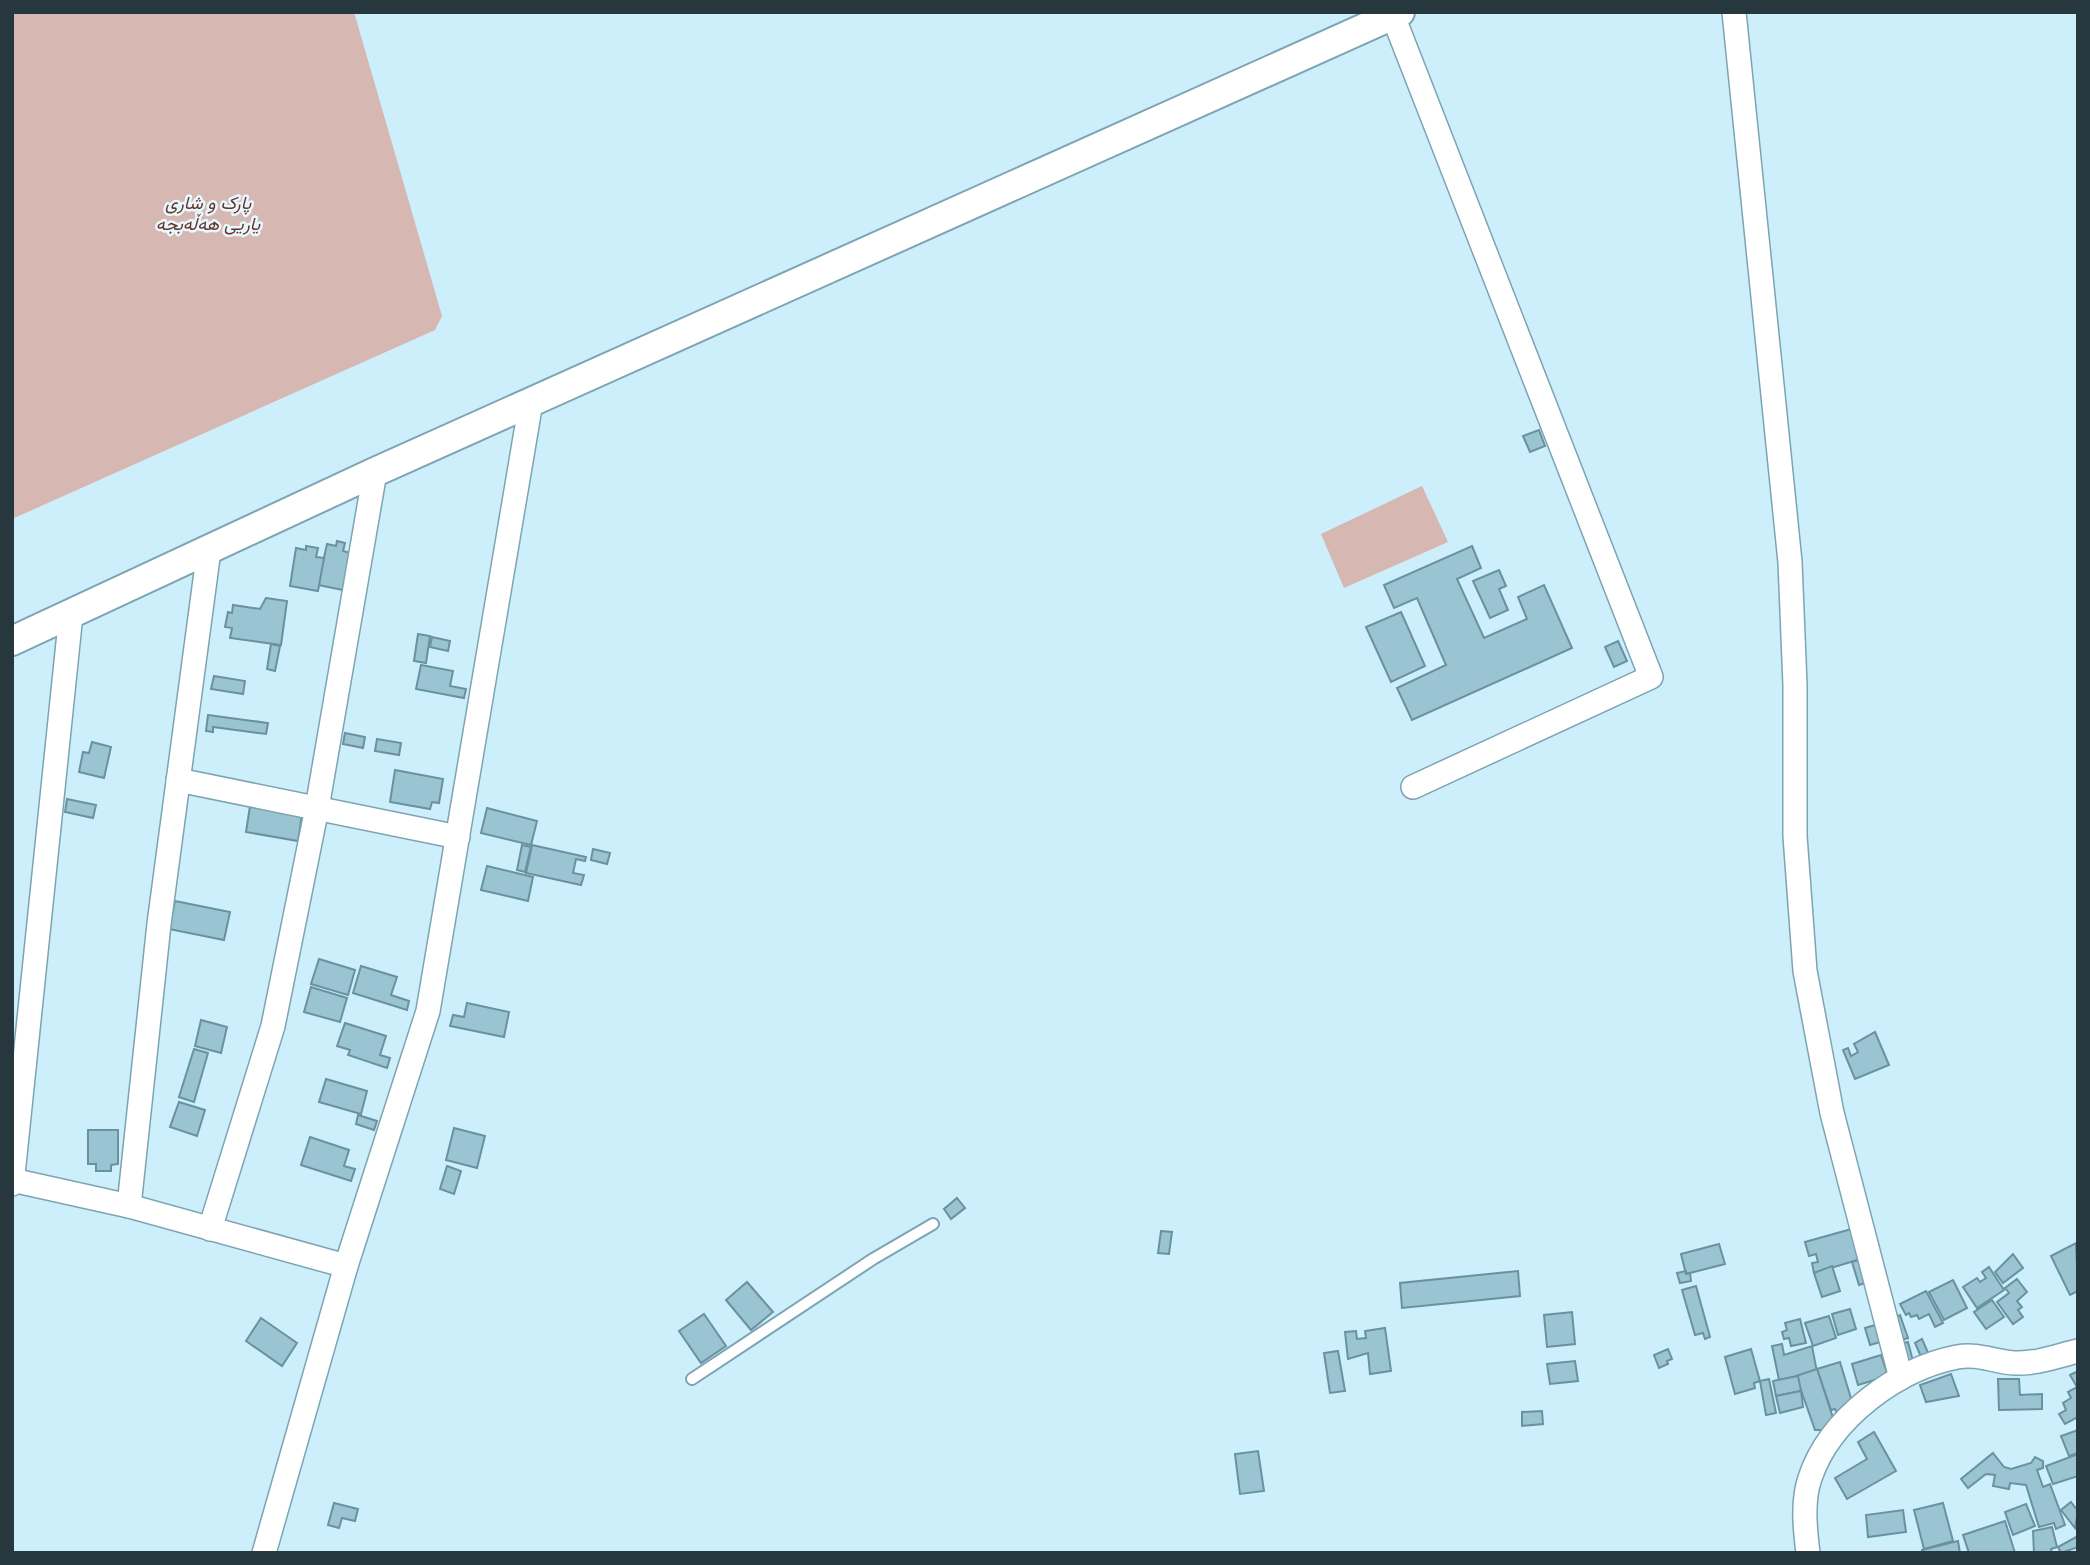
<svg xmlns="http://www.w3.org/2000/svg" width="2090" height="1565" font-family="Georgia,Vazirmatn,serif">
  <rect width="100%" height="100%" fill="#cdeefb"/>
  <g fill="#d6b7b1">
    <path d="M12,12H354L442,316L435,330L12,519Z"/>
    <path d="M1422,486L1448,542L1344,588L1321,534Z"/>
  </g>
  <g fill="#9bc4d3" stroke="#6a91a0" stroke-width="2">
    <path d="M1539,430L1545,446L1530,452L1523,436Z"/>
    <path d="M337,541L345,543L343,551L351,553L343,590L318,585L327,544L336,546Z"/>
    <path d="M306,546L318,548L316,557L324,558L318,591L290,586L296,548L306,550Z"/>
    <path d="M1472,546L1481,568L1457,579L1484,638L1527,619L1518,597L1544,585L1572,648L1412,720L1397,688L1446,665L1417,598L1394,608L1384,585Z"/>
    <path d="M1499,570L1506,586L1499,589L1508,610L1490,618L1473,581Z"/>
    <path d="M266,598L287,601L281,645L230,638L232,628L225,627L228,612L232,613L233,605L260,609Z"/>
    <path d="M1401,612L1425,666L1391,682L1366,627Z"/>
    <path d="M418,634L430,636L426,663L414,661Z"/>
    <path d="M432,637L450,641L448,651L430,647Z"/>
    <path d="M1618,641L1627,661L1614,667L1605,647Z"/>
    <path d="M271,644L280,646L275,671L267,669Z"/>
    <path d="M421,665L453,671L450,686L466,689L464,698L416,689Z"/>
    <path d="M214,676L245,681L243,694L211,689Z"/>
    <path d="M208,715L268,723L266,734L213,727V732L206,731Z"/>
    <path d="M345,733L365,737L363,748L343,744Z"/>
    <path d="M377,739L401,743L399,755L375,751Z"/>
    <path d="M92,742L111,747L104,778L79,772L83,752L89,753Z"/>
    <path d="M395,770L443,779L439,803L432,802L430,809L390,802Z"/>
    <path d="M67,799L96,805L93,818L65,812Z"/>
    <path d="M250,806L302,815L298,841L246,832Z"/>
    <path d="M487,808L537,821L531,845L481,833Z"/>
    <path d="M522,845L531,847L525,872L517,870Z"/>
    <path d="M532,845L586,857L585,861L576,859L573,873L584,875L581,885L526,873Z"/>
    <path d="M593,849L610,853L607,864L591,860Z"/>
    <path d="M487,866L533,877L528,901L481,890Z"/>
    <path d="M175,901L230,912L224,940L169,929Z"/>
    <path d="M319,959L355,970L348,995L311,984Z"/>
    <path d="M361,966L397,977L391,995L409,1001L407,1010L353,993Z"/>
    <path d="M311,987L347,998L340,1022L304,1012Z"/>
    <path d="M467,1003L509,1012L504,1037L450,1026L453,1015L464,1017Z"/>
    <path d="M201,1020L227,1027L221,1053L195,1046Z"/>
    <path d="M345,1023L386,1036L380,1055L390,1058L387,1068L348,1055L350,1050L337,1046Z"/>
    <path d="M1875,1032L1889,1065L1855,1079L1843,1050L1848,1048L1851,1056L1858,1052L1854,1044Z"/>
    <path d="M194,1049L208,1053L194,1102L179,1097Z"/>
    <path d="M326,1079L367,1091L361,1114L319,1102Z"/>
    <path d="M179,1102L205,1110L197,1136L170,1127Z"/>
    <path d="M358,1115L377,1121L374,1130L356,1124Z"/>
    <path d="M454,1128L485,1136L477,1168L446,1160Z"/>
    <path d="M88,1130H118V1164L111,1165V1171H96V1164H88Z"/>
    <path d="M310,1137L349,1150L344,1166L355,1169L351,1181L301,1165Z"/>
    <path d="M447,1166L461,1171L454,1194L440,1189Z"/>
    <path d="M957,1198L965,1208L951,1219L944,1209Z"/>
    <path d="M1855,1228L1864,1258L1814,1273L1812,1263L1818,1262L1816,1254L1809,1256L1805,1242Z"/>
    <path d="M1161,1231L1172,1232L1169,1254L1158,1253Z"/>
    <path d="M2076,1243L2078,1291L2070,1295L2051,1256Z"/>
    <path d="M1719,1244L1725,1264L1686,1274L1681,1254Z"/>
    <path d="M2013,1254L2023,1268L2003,1283L1995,1272Z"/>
    <path d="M1864,1258L1871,1281L1859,1285L1852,1262Z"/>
    <path d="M1832,1266L1840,1291L1822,1297L1814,1273Z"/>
    <path d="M1989,1267L2004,1290L1977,1308L1963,1287L1977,1278L1980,1282L1986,1278L1982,1272Z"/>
    <path d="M1518,1271L1520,1296L1402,1308L1400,1283Z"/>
    <path d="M1686,1271V1274L1690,1273L1691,1281L1680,1283L1677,1273Z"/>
    <path d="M2017,1279L2027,1292L2017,1301L2022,1307L2018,1310L2023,1317L2013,1324L1997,1302L2009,1293L2005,1288Z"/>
    <path d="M1953,1280L1967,1308L1944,1320L1929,1292Z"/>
    <path d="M747,1282L773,1312L751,1330L726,1300Z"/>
    <path d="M1696,1286L1710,1337L1705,1339L1703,1333L1695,1335L1682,1290Z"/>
    <path d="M1926,1291L1943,1323L1935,1327L1929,1314L1919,1319L1917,1315L1911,1317L1909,1313L1906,1315L1900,1304Z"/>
    <path d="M1992,1300L2004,1317L1986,1329L1974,1312Z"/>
    <path d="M1850,1309L1856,1329L1838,1335L1832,1314Z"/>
    <path d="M1572,1312L1575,1344L1547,1347L1544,1315Z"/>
    <path d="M704,1314L726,1346L701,1363L679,1331Z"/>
    <path d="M1900,1315L1908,1338L1898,1341L1890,1319Z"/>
    <path d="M1829,1316L1836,1338L1813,1346L1805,1323Z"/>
    <path d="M261,1318L297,1343L282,1366L246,1341Z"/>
    <path d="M1800,1319L1806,1343L1791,1346L1789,1338L1784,1339L1782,1332L1787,1330L1785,1323Z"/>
    <path d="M1875,1325L1880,1342L1870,1345L1865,1328Z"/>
    <path d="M1385,1328L1391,1371L1370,1374L1368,1353L1348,1359L1345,1332L1356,1331L1357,1339L1366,1338L1365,1331Z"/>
    <path d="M1922,1339L1929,1355L1922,1359L1915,1343Z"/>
    <path d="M1908,1342L1913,1361L1904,1363L1900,1344Z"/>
    <path d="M1782,1344L1784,1355L1812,1346L1817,1372L1779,1380L1772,1346Z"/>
    <path d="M1668,1349L1672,1359L1667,1361L1668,1364L1659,1368L1654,1355Z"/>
    <path d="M1751,1349L1760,1381L1754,1383L1755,1388L1735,1394L1725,1357Z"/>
    <path d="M1338,1351L1345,1391L1330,1393L1324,1353Z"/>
    <path d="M1881,1355L1888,1376L1858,1385L1852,1364Z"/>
    <path d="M1575,1361L1578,1381L1550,1384L1547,1364Z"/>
    <path d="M1840,1362L1853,1405L1838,1415L1835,1409L1831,1410L1817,1369Z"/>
    <path d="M1817,1369L1835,1424L1823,1436L1820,1430H1815L1796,1376Z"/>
    <path d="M2078,1371V1417L2065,1424L2059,1414L2066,1410L2063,1403L2071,1398L2068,1392L2077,1387L2070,1375Z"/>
    <path d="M1951,1374L1959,1396L1926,1402L1920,1385Z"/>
    <path d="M1798,1376L1801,1391L1776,1396L1773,1381Z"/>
    <path d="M1769,1379L1776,1413L1766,1415L1760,1381Z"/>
    <path d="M1998,1379H2019L2020,1395L2042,1394V1409L1999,1410Z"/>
    <path d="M1801,1391L1803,1407L1780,1413L1776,1396Z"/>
    <path d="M1542,1411L1543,1424L1522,1426V1412Z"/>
    <path d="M2078,1430V1453L2069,1456L2061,1436Z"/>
    <path d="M1874,1432L1896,1471L1847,1499L1835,1478L1867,1459L1858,1442Z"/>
    <path d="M1258,1451L1264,1491L1240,1494L1235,1454Z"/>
    <path d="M1993,1453L2004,1467L2011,1469L2031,1463L2035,1457L2043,1461V1468L2037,1470L2043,1487L2050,1484L2065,1525L2056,1529L2054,1523L2039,1527L2026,1485L2010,1483L2009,1489L1993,1486L1995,1475L1986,1474L1968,1488L1961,1479Z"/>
    <path d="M2078,1454V1476L2053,1484L2046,1466Z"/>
    <path d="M2071,1502L2078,1511L2075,1528L2061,1510Z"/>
    <path d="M334,1503L358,1509L355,1521L342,1518L339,1528L328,1525Z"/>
    <path d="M1943,1503L1953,1541L1924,1549L1914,1510Z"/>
    <path d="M2026,1504L2035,1526L2013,1535L2005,1512Z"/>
    <path d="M1903,1510L1906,1532L1868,1537L1866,1515Z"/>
    <path d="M2005,1521L2015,1553H1969L1963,1535Z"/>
    <path d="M2052,1527L2057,1547L2051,1549L2052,1553H2034L2033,1531Z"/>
    <path d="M2078,1536V1547L2061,1553L2058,1547Z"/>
    <path d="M1958,1541L1960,1553H1923L1922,1550Z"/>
  </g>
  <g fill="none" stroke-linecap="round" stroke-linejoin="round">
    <g stroke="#7da4b3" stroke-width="14">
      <path id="service" d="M692,1379L873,1259L933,1224"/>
    </g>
    <g stroke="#7da4b3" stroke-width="26">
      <g id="minor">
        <path d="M1734,12L1790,562L1795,685V836L1805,971L1832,1113L1901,1378"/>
        <path d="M1393,16L1651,677L1413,787"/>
        <path d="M178,780L458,837"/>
        <path d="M12,1180L129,1206L346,1266"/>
        <path d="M12,1184L71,614"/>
        <path d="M129,1206L159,924L209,550"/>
        <path d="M210,1229L273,1026L317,808L375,472"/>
        <path d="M264,1553L346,1266L428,1011L531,402"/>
        <path d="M1808,1553C1805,1529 1802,1501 1810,1478C1830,1418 1897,1369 1957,1357C1979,1353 1994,1362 2015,1363C2036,1364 2057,1356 2078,1351"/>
      </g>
    </g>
    <g stroke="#7da4b3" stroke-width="32">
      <path id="tertiary" d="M12,641L375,472L1400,12"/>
    </g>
    <use href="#service" stroke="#fff" stroke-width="10"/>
    <use href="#minor" stroke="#fff" stroke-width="23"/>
    <use href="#tertiary" stroke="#fff" stroke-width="28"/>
  </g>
  <g text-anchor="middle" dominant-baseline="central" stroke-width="5" stroke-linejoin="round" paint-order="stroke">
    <g font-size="18" font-style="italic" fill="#67342a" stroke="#e8f8ff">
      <text x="208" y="205">پارک و شاری<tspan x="208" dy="21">یاریی ھەڵەبجە</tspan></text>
    </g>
  </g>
  <rect width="2090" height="1565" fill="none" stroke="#27373e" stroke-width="28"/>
</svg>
